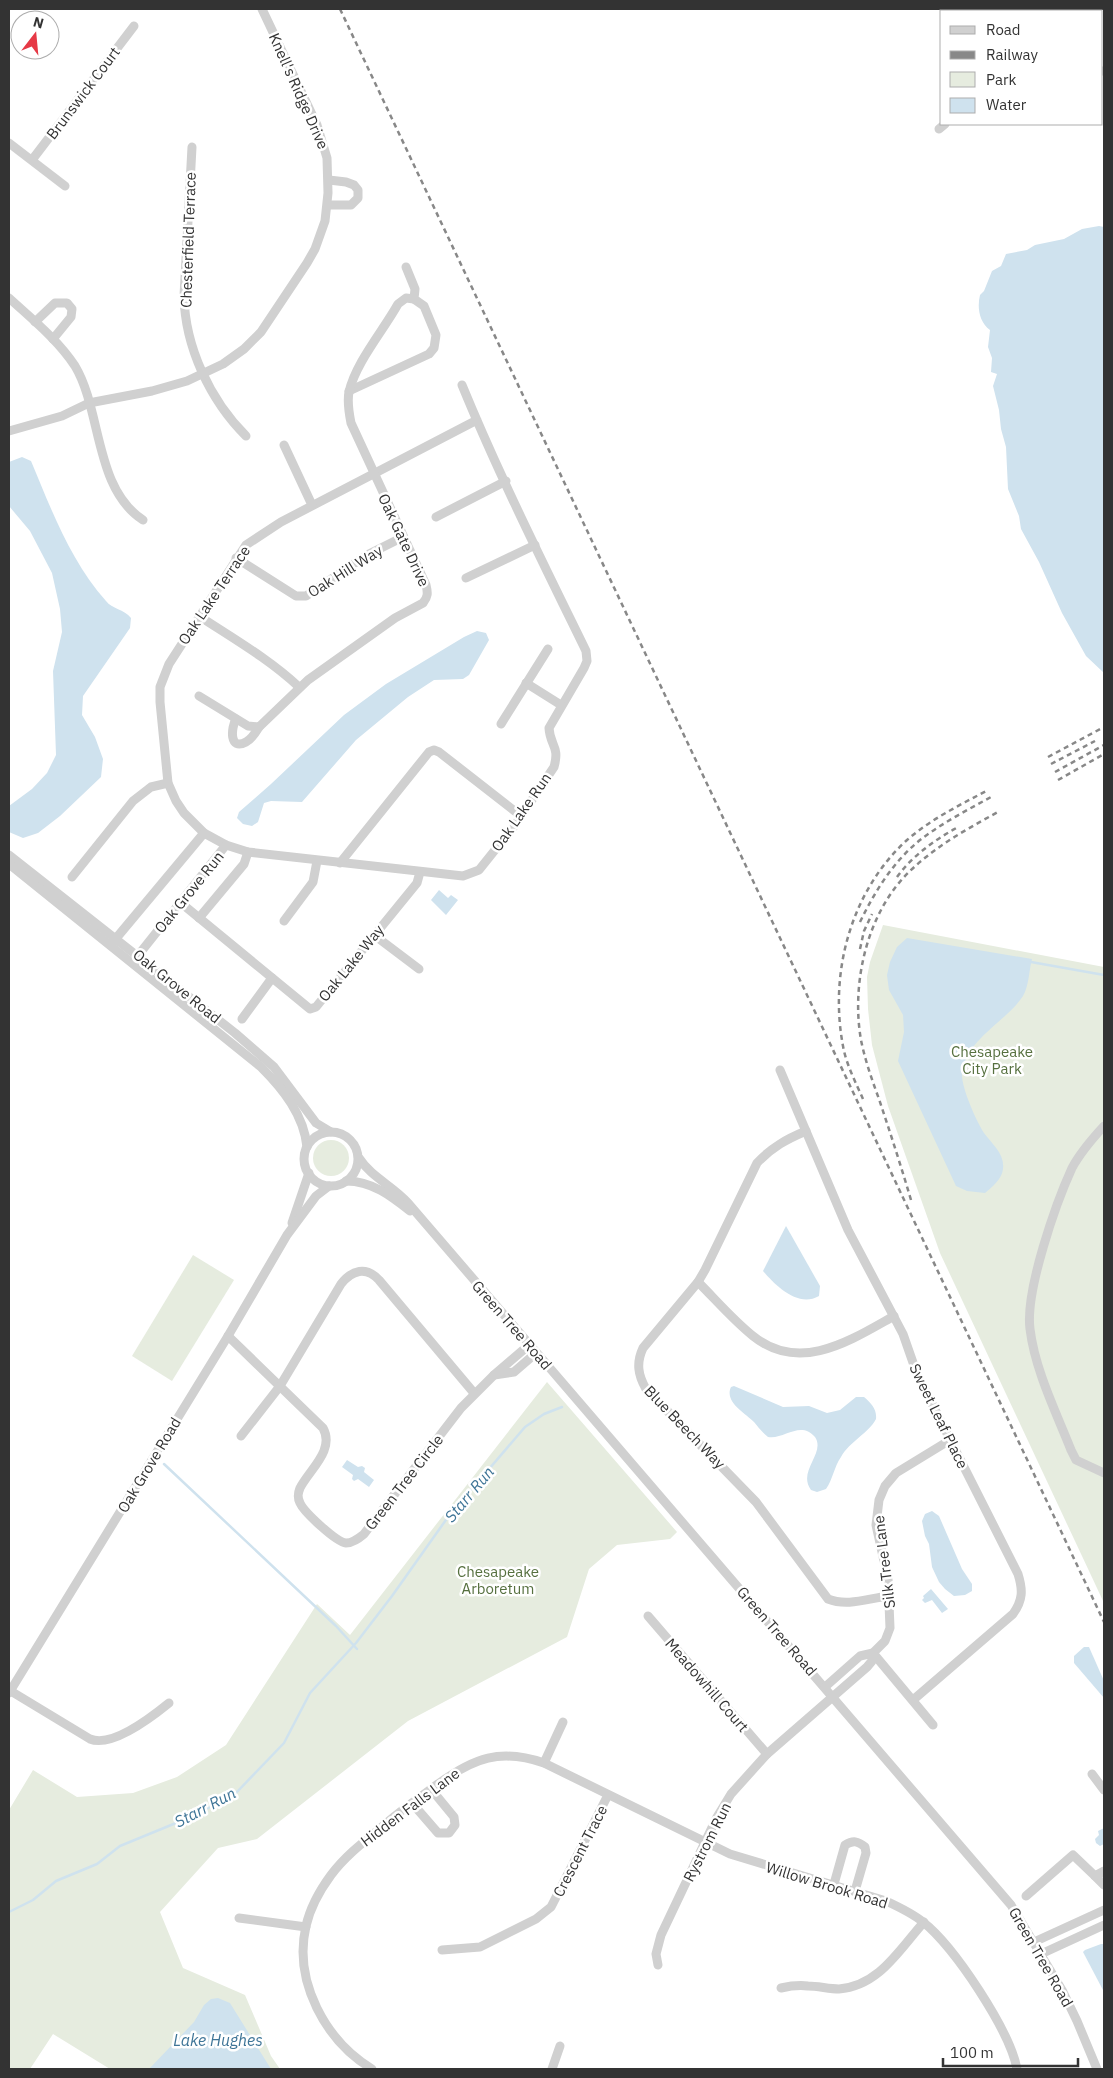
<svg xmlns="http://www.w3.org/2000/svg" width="1113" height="2078" font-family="'IBM Plex Sans',sans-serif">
  <rect width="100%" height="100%" fill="#fff"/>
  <g fill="#e6ecdf">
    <path d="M883,925L1104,967V1603L940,1253L888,1106L872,1045L868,1009L867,977L870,962Z"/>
    <circle cx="331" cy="1158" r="18"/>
    <path d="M193,1255L234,1280L172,1381L132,1356Z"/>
    <path d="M547,1382L677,1532L670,1539L617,1545L589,1569L567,1637L408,1721L257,1839L218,1848L160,1912L183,1968L245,1995L271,2056L280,2069H110L53,2034L30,2069H9V1810L33,1770L77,1797L133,1793L177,1777L226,1745L317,1604L350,1635Z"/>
  </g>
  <g fill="#cfe2ee">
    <path d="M1099,226L1104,227V673L1086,656L1062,613L1039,562L1021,529L1019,516L1008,489L1006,447L1001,429L999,410L993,386L997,374L991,372L992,358L988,347L990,330C979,322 977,307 980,295L984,291L992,271L1001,266L1006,254L1027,250L1035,245L1064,239L1082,229Z"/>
    <path d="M22,457L31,461C51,509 71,562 106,601C112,609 124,609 131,618L130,628L83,696L82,715L95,737L103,759L101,777L60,816L38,833L23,838L9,832V806L32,789L47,773L56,755L53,671L62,632L60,609L52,573L30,531L9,506V462Z"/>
    <path d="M477,631L486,633L489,640L469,675L463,679L434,680L408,697L356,740L302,802L271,801L264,803L258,822L252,826L243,824L237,818L239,812L271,784L344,715L386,684L464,637Z"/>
    <path d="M439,890L448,898L451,895L458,900L446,915L431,900Z"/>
    <path d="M907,938L1032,959C1029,970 1029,986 1023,996C1006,1022 966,1039 962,1073C961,1087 976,1120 984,1133C992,1144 1005,1154 1003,1169C1002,1179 992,1187 985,1193L967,1191L956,1186L898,1061L904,1032L903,1015L889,990L887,975L890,962L897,947Z"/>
    <path d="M786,1226L820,1286L819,1296C798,1308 776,1286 763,1271Z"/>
    <path d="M734,1386L783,1407L809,1406L827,1413L840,1410L856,1397H864C871,1403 877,1409 876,1419C869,1433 850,1441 841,1457C834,1467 833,1479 826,1489L817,1492L811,1490C797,1471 826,1453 815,1437C800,1420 784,1440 768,1437C762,1432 758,1427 754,1422C745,1413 724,1402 731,1387Z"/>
    <path d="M347,1460L358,1467L362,1466L365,1468L364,1472L374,1480L369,1487L358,1479L354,1481L352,1479L353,1475L342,1467Z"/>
    <path d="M932,1511L939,1516L962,1569L972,1584V1591L965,1595L954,1596L945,1589L939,1582L932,1567L929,1544L925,1536L922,1521L925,1514Z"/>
    <path d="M931,1589L948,1609L942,1613L932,1600L925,1603L922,1600L924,1598L923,1596Z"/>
    <path d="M1084,1647H1089L1104,1681V1698L1074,1663V1656Z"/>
    <path d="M1104,1828V1844L1100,1846L1096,1843L1095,1839L1099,1835L1098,1831Z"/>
    <path d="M1101,1944H1104V1992L1083,1952L1085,1950Z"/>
    <path d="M218,1998L230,2003L271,2069H149L194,2022L204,2005L211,1999Z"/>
  </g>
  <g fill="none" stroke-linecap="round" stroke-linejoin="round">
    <g stroke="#cfe2ee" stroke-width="2.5">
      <path d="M1031,962L1104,975"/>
      <path d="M164,1464L336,1626L357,1649"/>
      <path d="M9,1912L33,1900L56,1881L97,1864L120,1846L193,1816L235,1794L284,1743L310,1693L356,1643L392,1596L448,1517L477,1483L525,1427L544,1414L562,1407"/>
    </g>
    <g stroke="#d0d0d0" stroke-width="9">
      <path d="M1102,71H1104"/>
      <path d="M939,129L945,124"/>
      <path d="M9,143L65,186"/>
      <path d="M192,147L184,296C185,347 210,400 246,436"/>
      <path d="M32,160L134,26"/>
      <path d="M328,205H351L358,198V190L354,185L346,182L329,180"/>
      <path d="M9,298C32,319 58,340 75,366C102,411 94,488 143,520"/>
      <path d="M35,322L55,303H67L72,309L71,317L53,339"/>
      <path d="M462,385C499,475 543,563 586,651L587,661L584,668L549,728C550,746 560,746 554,767L513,828L495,850L479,870L463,876L248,852L226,845L204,833L184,813L176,801L168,783L160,702V687L169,664L246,545L281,522L477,420"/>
      <path d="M349,391L429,354L434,348L436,335L424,306L414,299L415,289L406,267"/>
      <path d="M9,431L62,416L89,403L152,391L187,381L223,364L244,349L261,332L307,263L315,249L325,221L328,193L327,158L317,125L262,9"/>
      <path d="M284,445L312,505"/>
      <path d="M436,517L506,481"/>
      <path d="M236,558L296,596H306L367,555L403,537"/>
      <path d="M466,578L535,545"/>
      <path d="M199,616C234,639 269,659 299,687"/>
      <path d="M526,683L561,705"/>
      <path d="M199,696L248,726L259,727L308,680L395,618L423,603C428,597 428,593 426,585L351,423C349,413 347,402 349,392C356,362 383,331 398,304L406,298L414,299"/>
      <path d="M236,719C231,728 229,751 246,742C252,739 256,732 259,727"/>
      <path d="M501,724L548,649"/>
      <path d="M9,855L235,1033L274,1067L316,1123L331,1132"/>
      <path d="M340,863L429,752L434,750L439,752L521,816"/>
      <path d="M9,864L261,1067C283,1089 304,1115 307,1147"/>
      <path d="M72,877L133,801L151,787L168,783"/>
      <path d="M181,903L310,1009L316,1007L417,883L420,872"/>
      <path d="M199,918L244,864L248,852"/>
      <path d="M284,921L313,882L317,861"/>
      <path d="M374,935L419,969"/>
      <path d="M113,942L204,833"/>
      <path d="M136,958L226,845"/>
      <path d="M242,1019L272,978"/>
      <path d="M780,1070L848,1230L903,1334L917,1374L1018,1574C1023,1590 1023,1600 1013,1614L913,1700"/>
      <path d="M1104,1126C1092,1139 1080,1153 1072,1168C1056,1203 1025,1291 1030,1329C1035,1370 1056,1412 1071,1450L1076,1460L1104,1473"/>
      <path d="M806,1131C787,1139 772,1147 757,1163L705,1270L698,1282L643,1348C636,1363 638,1375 646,1389L756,1502L828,1599C848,1607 869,1598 889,1596"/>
      <circle cx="331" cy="1159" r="27"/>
      <path d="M359,1158C371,1177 393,1186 408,1203L1011,1905L1062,1990L1077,2021L1097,2069"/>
      <path d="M346,1181C372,1181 391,1196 410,1211"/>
      <path d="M292,1223L309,1173"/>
      <path d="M698,1282C716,1300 733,1320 753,1336C800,1374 851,1340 894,1316"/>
      <path d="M228,1336L323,1428C335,1450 310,1469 300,1488C298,1493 297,1497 300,1503C304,1512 336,1542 346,1543C353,1543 359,1538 364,1534L461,1408L494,1375"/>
      <path d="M529,1345L494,1375L514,1372L536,1353"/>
      <path d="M241,1436L280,1386L341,1284C352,1270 366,1266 379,1280L474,1393"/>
      <path d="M648,1616L767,1754"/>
      <path d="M9,1690L90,1739C112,1748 153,1716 169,1703"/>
      <path d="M9,1693L228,1336L287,1235L316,1196L329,1186"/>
      <path d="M933,1725L873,1653L885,1641L890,1628L888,1579L876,1525L879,1500L885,1486L896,1473L950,1440"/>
      <path d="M544,1763L563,1722"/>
      <path d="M1092,1774L1104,1790"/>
      <path d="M412,1803L438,1833H449L455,1825L454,1817L431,1789"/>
      <path d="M1104,1871L1095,1876L1104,1885"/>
      <path d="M834,1884L845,1845C853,1840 858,1841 865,1847L866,1853L855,1891"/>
      <path d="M1026,1896L1073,1855L1095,1876"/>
      <path d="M239,1918L306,1927"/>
      <path d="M1034,1942L1104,1910"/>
      <path d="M442,1950L480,1947L536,1919L551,1907L608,1795"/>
      <path d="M1041,1954L1104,1925"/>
      <path d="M658,1965L656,1954L661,1935L717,1817L731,1794L767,1754L867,1667L872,1661L873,1653L860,1656L825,1687"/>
      <path d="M781,1988C790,1986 799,1985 808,1986C818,1986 829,1989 839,1989C879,1986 899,1950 924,1922"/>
      <path d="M372,2069C326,2041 293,1982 306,1926C310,1908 320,1890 331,1875C348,1852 373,1835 395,1816C409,1805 423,1795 438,1784C474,1758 500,1748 544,1763L730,1854L886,1901C899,1907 912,1913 923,1922C954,1946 1010,2031 1017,2069"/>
      <path d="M552,2069L560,2046"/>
    </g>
    <g stroke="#888" stroke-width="2.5" stroke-dasharray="5 4" stroke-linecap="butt">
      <path d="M340,9L1104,1622"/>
      <path d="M1048,757L1104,727"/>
      <path d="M1051,764L1095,741"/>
      <path d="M1055,772L1104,745"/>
      <path d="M1058,780L1104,754"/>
      <path d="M897,877C913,855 935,840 958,827"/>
      <path d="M860,922C877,887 898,854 931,832C950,819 971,808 991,797"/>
      <path d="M860,949L864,931L872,914"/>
      <path d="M863,1099C856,1083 846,1064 843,1046C829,972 851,891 907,840C931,819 960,805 988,790"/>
      <path d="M911,1200C901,1166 890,1132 879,1099C872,1080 865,1060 861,1040C851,983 867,912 910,871C936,846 967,829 998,812"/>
    </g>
  </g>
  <g text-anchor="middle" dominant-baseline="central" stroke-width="5" stroke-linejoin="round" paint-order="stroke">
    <g font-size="15" fill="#333" stroke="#fff">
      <text transform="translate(299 91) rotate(66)">Knell's Ridge Drive</text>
      <text transform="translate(83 93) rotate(-53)">Brunswick Court</text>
      <text transform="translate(188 240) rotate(-88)">Chesterfield Terrace</text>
      <text transform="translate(404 540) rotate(65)">Oak Gate Drive</text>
      <text transform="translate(345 571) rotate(-32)">Oak Hill Way</text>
      <text transform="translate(214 595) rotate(-56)">Oak Lake Terrace</text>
      <text transform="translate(521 812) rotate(-55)">Oak Lake Run</text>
      <text transform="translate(189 892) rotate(-51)">Oak Grove Run</text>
      <text transform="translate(351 963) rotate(-51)">Oak Lake Way</text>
      <text transform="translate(177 986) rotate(39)">Oak Grove Road</text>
      <text transform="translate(512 1325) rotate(49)">Green Tree Road</text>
      <text transform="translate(939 1416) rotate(64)">Sweet Leaf Place</text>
      <text transform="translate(685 1427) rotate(46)">Blue Beech Way</text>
      <text transform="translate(149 1465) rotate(-59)">Oak Grove Road</text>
      <text transform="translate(404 1482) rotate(-52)">Green Tree Circle</text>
      <text transform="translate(884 1562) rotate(-97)">Silk Tree Lane</text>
      <text transform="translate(777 1631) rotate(49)">Green Tree Road</text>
      <text transform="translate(707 1685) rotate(49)">Meadowhill Court</text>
      <text transform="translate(410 1807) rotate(-37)">Hidden Falls Lane</text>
      <text transform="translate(707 1842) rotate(-63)">Rystrom Run</text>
      <text transform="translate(580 1851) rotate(-63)">Crescent Trace</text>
      <text transform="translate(827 1885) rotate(17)">Willow Brook Road</text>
      <text transform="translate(1041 1957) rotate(60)">Green Tree Road</text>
    </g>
    <g font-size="15" fill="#56703f" stroke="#fff">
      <text x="992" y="1051">Chesapeake<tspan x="992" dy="17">City Park</tspan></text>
      <text x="498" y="1571">Chesapeake<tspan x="498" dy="17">Arboretum</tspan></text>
    </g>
    <g font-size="16" font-style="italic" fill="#3f7597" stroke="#fff">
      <text transform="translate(469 1494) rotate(-50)">Starr Run</text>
      <text transform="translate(205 1807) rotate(-28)">Starr Run</text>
      <text x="218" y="2040">Lake Hughes</text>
    </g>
  </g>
  <rect width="1113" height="2078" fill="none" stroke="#333333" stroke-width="20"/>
  <rect x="940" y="10" width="162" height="115" fill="#ffffff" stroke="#adadad"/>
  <rect x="950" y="26" width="25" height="8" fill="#d0d0d0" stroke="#adadad"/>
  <text x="986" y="35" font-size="15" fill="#333333">Road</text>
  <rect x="950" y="51" width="25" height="8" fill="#888888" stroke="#adadad"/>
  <text x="986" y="60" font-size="15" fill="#333333">Railway</text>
  <rect x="950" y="72" width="25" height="15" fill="#e6ecdf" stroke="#adadad"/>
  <text x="986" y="85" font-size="15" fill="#333333">Park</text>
  <rect x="950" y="98" width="25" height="15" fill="#cfe2ee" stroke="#adadad"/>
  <text x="986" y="110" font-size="15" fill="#333333">Water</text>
  <g transform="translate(35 35) rotate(16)"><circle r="24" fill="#ffffff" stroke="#adadad"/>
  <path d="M0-4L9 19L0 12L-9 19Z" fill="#e63946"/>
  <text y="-8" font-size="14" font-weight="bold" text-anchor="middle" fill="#333333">N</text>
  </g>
  <path d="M943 2058v8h135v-8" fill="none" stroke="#333333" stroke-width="2.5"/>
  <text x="950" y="2058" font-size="15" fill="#333333" stroke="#ffffff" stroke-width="4" paint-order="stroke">100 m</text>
</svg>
